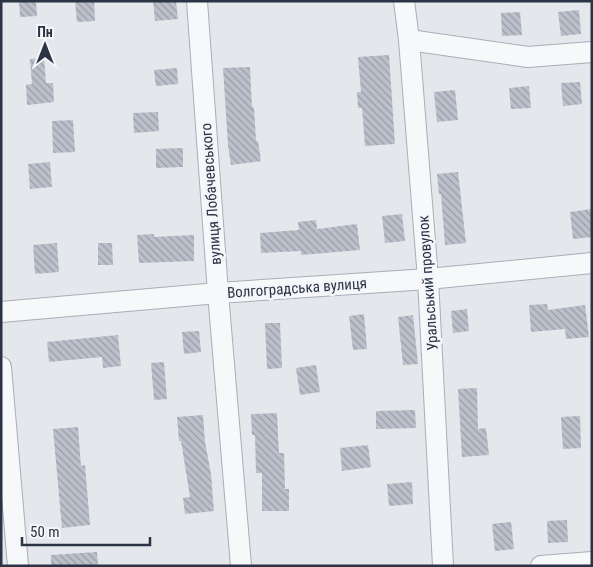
<svg xmlns="http://www.w3.org/2000/svg" width="593" height="567" font-family="'Roboto Condensed',sans-serif">
  <defs>
    <pattern id="building-back-hatch" width="6" height="6" patternUnits="userSpaceOnUse" patternTransform="scale(1.25)"><rect width="6" height="6" fill="#bbc0ca"/><path d="M-1 5l2 2M0 0l6 6M5-1l2 2" fill="none" stroke="#989da6"/></pattern>
  </defs>
  <rect width="100%" height="100%" fill="#e4e7ec"/>
  <g fill="url(#building-back-hatch)">
    <path d="M19,1H36L37,16L20,17Z"/>
    <path d="M75,1H94L95,21L77,22Z"/>
    <path d="M153,1H176L178,19L155,21Z"/>
    <path d="M579,10L581,34L561,36L558,12Z"/>
    <path d="M520,12L522,35L502,36L501,13Z"/>
    <path d="M389,55L395,144L365,146L362,108H358L357,92H361L358,57Z"/>
    <path d="M44,58L46,83H53L54,102L27,105L26,85L32,84L30,59Z"/>
    <path d="M250,67L252,107H254L256,141H258L261,161L231,165L228,145L223,68Z"/>
    <path d="M177,68L178,84L156,86L154,70Z"/>
    <path d="M580,82L582,104L563,106L561,83Z"/>
    <path d="M529,86L531,108L511,109L509,88Z"/>
    <path d="M455,90L458,120L437,122L434,92Z"/>
    <path d="M158,112L159,131L134,133L133,113Z"/>
    <path d="M73,120L75,152L53,153L52,121Z"/>
    <path d="M183,148V167L156,168V149Z"/>
    <path d="M50,162L52,187L30,189L28,164Z"/>
    <path d="M458,172L466,243L445,245L441,194H439L437,174Z"/>
    <path d="M592,209V237L573,239L570,212Z"/>
    <path d="M402,214L405,241L385,243L382,216Z"/>
    <path d="M316,220L317,229L357,224L360,250L301,255V251L261,253L260,233L299,230L298,222Z"/>
    <path d="M154,234V237L194,235V261L139,263L137,235Z"/>
    <path d="M57,243L59,272L35,274L33,245Z"/>
    <path d="M98,243H112L113,265H98Z"/>
    <path d="M547,304L548,310L585,305L589,337L566,339L565,329L531,332L529,305Z"/>
    <path d="M467,309L469,331L453,333L451,311Z"/>
    <path d="M364,314L367,349L353,350L349,316Z"/>
    <path d="M413,315L418,364L403,365L398,317Z"/>
    <path d="M265,323H280L282,368L267,369Z"/>
    <path d="M199,331L201,352L184,354L182,332Z"/>
    <path d="M118,335L121,366L103,368L102,357L49,362L47,342Z"/>
    <path d="M164,362L167,399L154,400L151,363Z"/>
    <path d="M316,365L320,392L300,395L296,368Z"/>
    <path d="M477,388L478,429L486,428L489,455L462,457L458,389Z"/>
    <path d="M415,410L416,428L376,429V411Z"/>
    <path d="M277,413L279,453H284L285,489H289V511H262V473H256L255,435H252L251,414Z"/>
    <path d="M203,415L205,442L211,474L214,511L185,514L183,498L190,497L181,441H179L177,417Z"/>
    <path d="M580,416L581,448L563,449L561,417Z"/>
    <path d="M78,427L81,466L85,465L90,525L62,528L53,429Z"/>
    <path d="M368,445L371,467L342,471L340,448Z"/>
    <path d="M412,482L413,504L389,506L387,484Z"/>
    <path d="M567,520L568,542L548,543L547,521Z"/>
    <path d="M511,522L514,549L495,551L492,524Z"/>
    <path d="M97,552L98,566H51V555Z"/>
  </g>
  <g fill="none" stroke-linecap="round" stroke-linejoin="round">
    <g stroke="#a9aeb7" stroke-width="22">
      <g id="street">
        <path d="M197,1L218,293L241,566"/>
        <path d="M404,1L409,40L428,279L443,566"/>
        <path d="M409,40L528,57L592,52"/>
        <path d="M1,312L218,293L428,279L592,263"/>
        <path d="M1,367L18,566"/>
        <path d="M541,566L592,562"/>
      </g>
    </g>
    <use href="#street" stroke="#f7f8fa" stroke-width="20"/>
  </g>
  <g text-anchor="middle" dominant-baseline="central" stroke-width="5" stroke-linejoin="round" paint-order="stroke">
    <g font-size="15" fill="#2b3445" stroke="#f4f6f9">
      <text transform="translate(211 194) rotate(-94)">вулиця Лобачевського</text>
      <text transform="translate(428 283) rotate(-94)">Уральський провулок</text>
      <text transform="translate(297 288) rotate(-4)">Волгоградська вулиця</text>
    </g>
  </g>
  <rect width="593" height="567" fill="none" stroke="#2b3445" stroke-width="5"/>
  <g transform="translate(45 45)" stroke="#f4f6f9" stroke-width="4" paint-order="stroke">
  <path d="M0-4L9 19L0 12L-9 19Z" fill="#2b3445"/>
  <text y="-8" font-size="14" font-weight="bold" text-anchor="middle" fill="#2b3445">Пн</text>
  </g>
  <path d="M22 537v8h128v-8" fill="none" stroke="#2b3445" stroke-width="2.5"/>
  <text x="30" y="537" font-size="15" fill="#2b3445" stroke="#f4f6f9" stroke-width="4" paint-order="stroke">50 m</text>
</svg>
